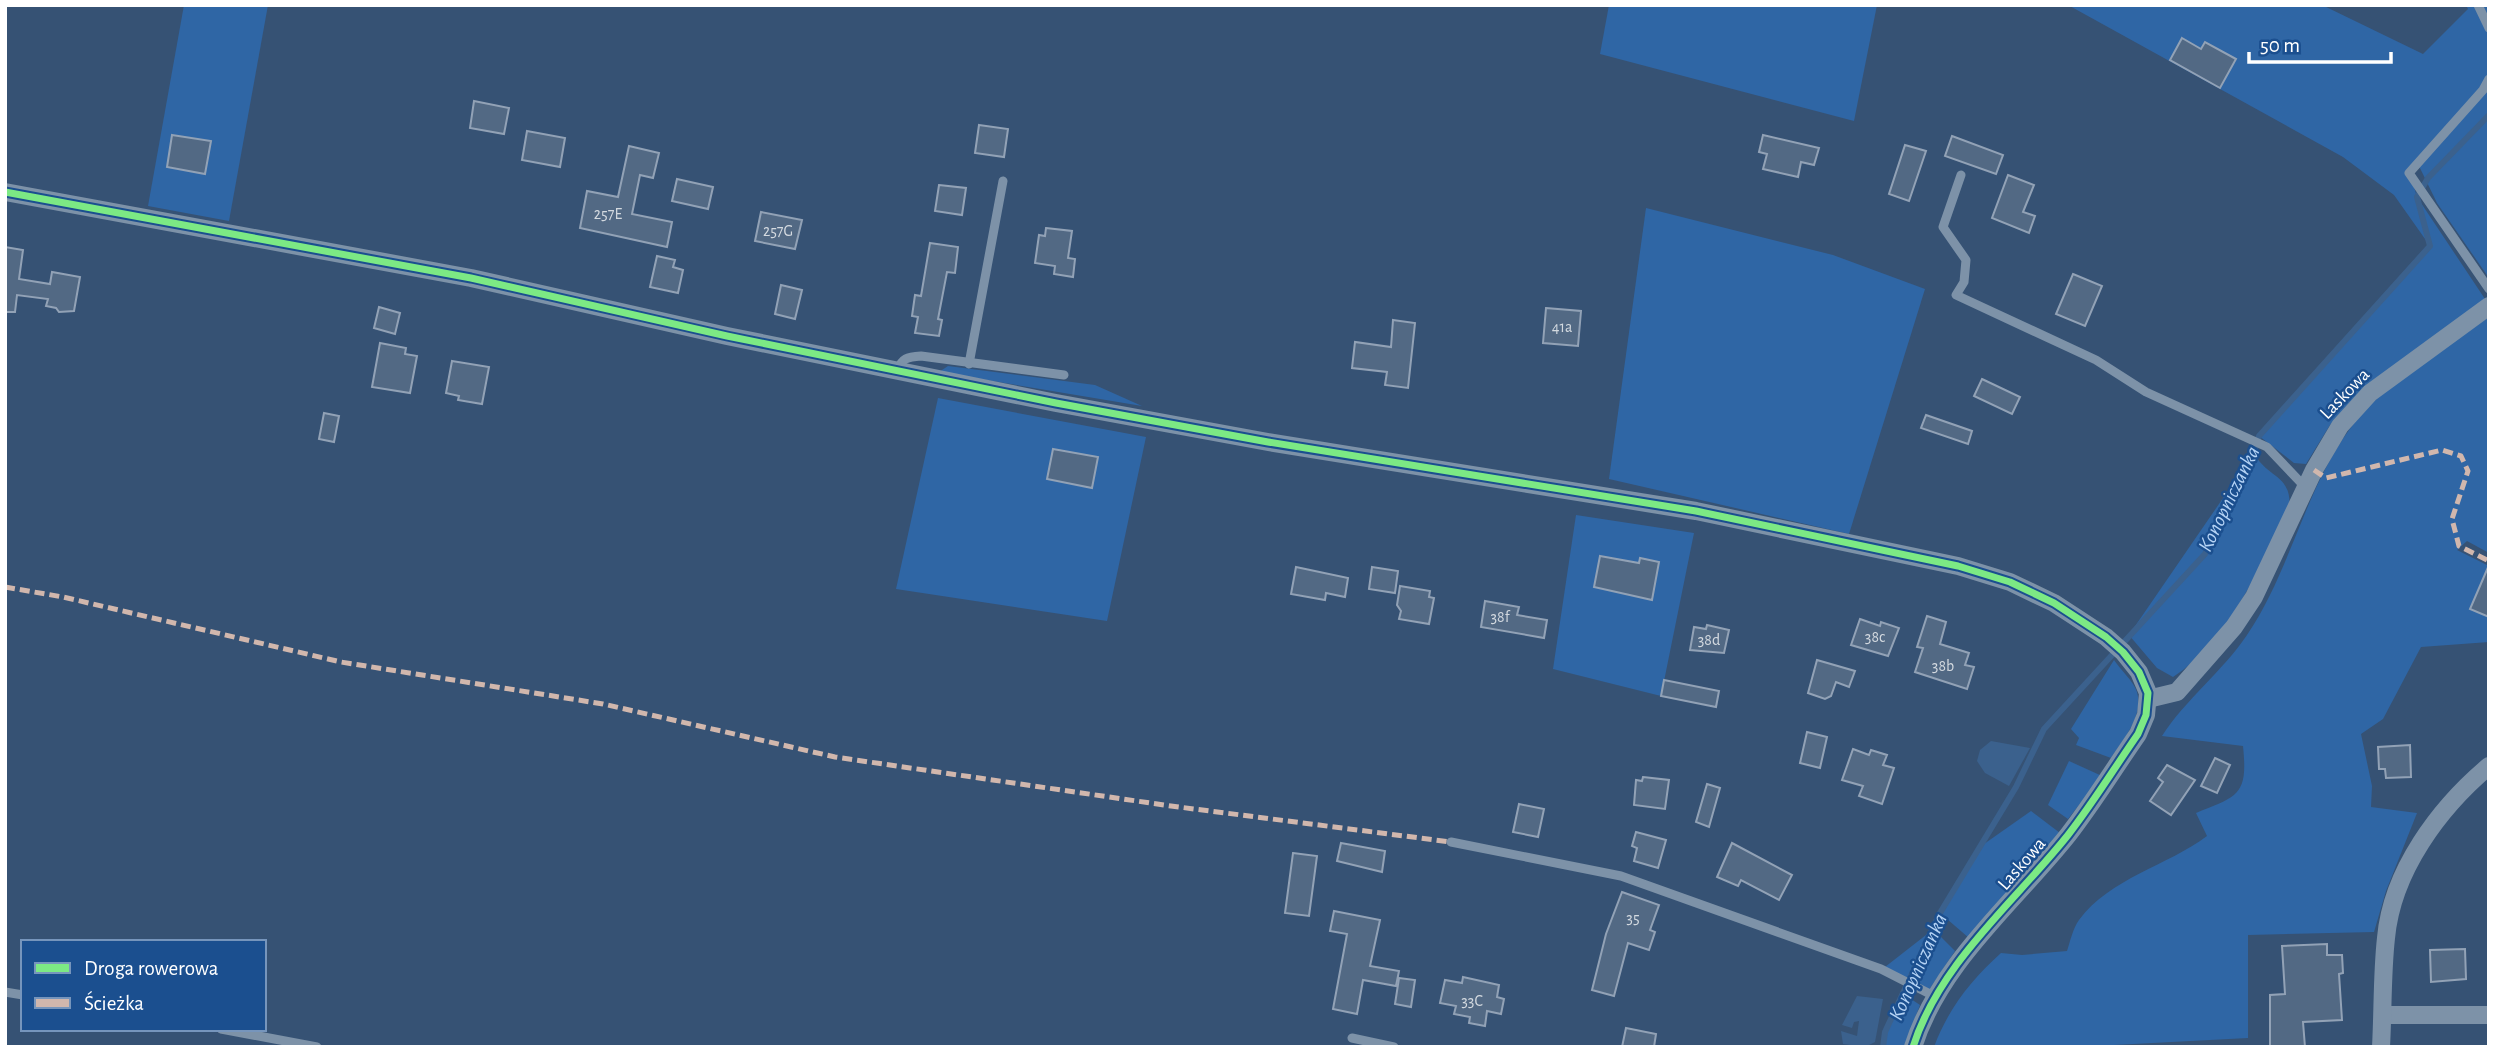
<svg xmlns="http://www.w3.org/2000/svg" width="2494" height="1052" font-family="'Alegreya Sans',sans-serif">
  <rect width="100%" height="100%" fill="#365274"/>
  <g fill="#2f66a5">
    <path d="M184,5H268L229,221L148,206Z"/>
    <path d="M1609,5H1877L1854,121L1600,54Z"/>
    <path d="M2068,5H2322L2423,54L2468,9L2466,5H2489V278L2437,203L2419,166L2410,173L2417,197L2485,299L2366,386L2330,425L2306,464L2294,463L2259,436L2430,246L2394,195L2343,157Z"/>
    <path d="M1646,208L1833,255L1925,289L1849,534L1609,479Z"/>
    <path d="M2489,317V553L2467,541L2457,550L2489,566V642L2421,647L2383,719L2361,734L2372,786L2371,807L2417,813L2386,891L2374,932L2248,935V1038L2076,1047H1934C1948,1009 1971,980 2001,953L2022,955L2067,951C2070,942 2073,928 2079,920C2110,878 2167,866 2207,836L2196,813C2239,796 2248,795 2243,746L2162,736C2186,699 2222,672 2247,635C2290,572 2304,492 2349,430C2383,383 2441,350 2489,317Z"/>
    <path d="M948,366L1095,385L1142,406L939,372Z"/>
    <path d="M938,398L1146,437L1107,621L896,589Z"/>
    <path d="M2254,453C2268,480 2294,473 2289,513C2257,569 2229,641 2173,677L2157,668L2129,635Z"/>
    <path d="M1576,515L1694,533L1661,696L1553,669Z"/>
    <path d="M2114,660C2120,669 2134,682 2137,692C2144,716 2123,740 2111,758L2076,745L2079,738L2071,729Z"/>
    <path d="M2069,761L2102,776L2068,819L2048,805Z"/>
    <path d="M2031,811L2060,833L1969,938L1940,913L1984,844Z"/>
    <path d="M1931,927L1955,951L1927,993L1885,967L1926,935Z"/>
    <path d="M1902,993L1920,1005L1904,1047H1883L1885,1032Z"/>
  </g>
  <g fill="#3b618d">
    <path d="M1991,741L2030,748L2009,786L1985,773L1977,761L1980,750Z"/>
    <path d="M1857,996L1883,999L1875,1042L1865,1047L1843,1044L1841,1031L1857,1036L1859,1021L1854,1022L1852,1028L1842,1025Z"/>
  </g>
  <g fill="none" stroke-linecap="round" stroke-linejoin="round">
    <path stroke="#3b618d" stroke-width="6" d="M1883,1047L1885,1032L1940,913L2016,787L2044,729L2205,554L2254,453L2259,436L2430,246L2417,197L2428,178L2489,115"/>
  </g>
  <g fill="#526984" stroke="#92a2b6" stroke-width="2">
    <path d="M2182,38L2201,49L2205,42L2236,59L2220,88L2170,60Z"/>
    <path d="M474,101L509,108L504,134L470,128Z"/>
    <path d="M979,125L1008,129L1004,157L975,153Z"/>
    <path d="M527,131L565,138L560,167L522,160Z"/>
    <path d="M172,135L211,141L205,174L167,167Z"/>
    <path d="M1763,135L1819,148L1814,165L1801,162L1798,177L1763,169L1767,154L1759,152Z"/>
    <path d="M1952,136L2003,155L1996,174L1945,156Z"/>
    <path d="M1905,145L1926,151L1909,201L1889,194Z"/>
    <path d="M629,146L659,153L653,178L640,175L632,214L672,222L667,247L580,228L587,191L618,197Z"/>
    <path d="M2008,175L2034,185L2023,212L2035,216L2029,233L1992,218Z"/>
    <path d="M677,179L713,187L708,209L672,201Z"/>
    <path d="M939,185L966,188L962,215L935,211Z"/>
    <path d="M761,212L802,220L795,249L755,241Z"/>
    <path d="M1046,228L1072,231L1068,258L1075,259L1073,277L1054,274L1055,266L1035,263L1039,235L1045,236Z"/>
    <path d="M930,243L958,247L955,273L947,272L938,319L942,320L939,336L915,333L918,317L912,316L915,295L921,296Z"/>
    <path d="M5,247L23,250L19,279L50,284L52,272L80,277L74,311L59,312L56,308L46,306L48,299L17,295L15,312H5Z"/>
    <path d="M657,256L675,260L673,267L683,270L678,293L650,287Z"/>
    <path d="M2073,274L2102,286L2085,326L2056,314Z"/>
    <path d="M781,285L802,290L795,319L775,314Z"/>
    <path d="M379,307L400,313L395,334L374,328Z"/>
    <path d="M1546,308L1581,311L1578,346L1543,343Z"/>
    <path d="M1393,320L1415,323L1408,388L1385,385L1387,372L1352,368L1355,342L1391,347Z"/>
    <path d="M380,343L406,348L405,354L417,356L410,393L372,387Z"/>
    <path d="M452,361L489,367L482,404L458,400L459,396L446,393Z"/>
    <path d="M1982,379L2020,397L2012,414L1974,396Z"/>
    <path d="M324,413L339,416L334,442L319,439Z"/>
    <path d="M1926,415L1972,431L1968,444L1921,428Z"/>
    <path d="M1053,449L1098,457L1092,488L1047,479Z"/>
    <path d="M1600,556L1639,563L1640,558L1659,562L1652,600L1594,587Z"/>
    <path d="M2489,565V617L2470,609Z"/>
    <path d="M1296,567L1348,578L1345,597L1326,593L1325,600L1291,594Z"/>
    <path d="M1372,567L1398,571L1395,593L1369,589Z"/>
    <path d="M1400,586L1430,591L1429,597L1434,598L1429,624L1399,619L1401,611L1397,605Z"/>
    <path d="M1485,601L1519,607L1517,615L1547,620L1544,638L1481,627Z"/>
    <path d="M1927,616L1946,622L1940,644L1969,653L1965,665L1974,667L1967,689L1915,672L1923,648L1917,647Z"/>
    <path d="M1860,619L1880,626L1881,622L1899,628L1888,656L1851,645Z"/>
    <path d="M1707,625L1729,630L1724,653L1690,650L1694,627L1706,629Z"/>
    <path d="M1817,660L1855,671L1849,687L1836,682L1831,696L1825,699L1808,693Z"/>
    <path d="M1664,680L1719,691L1716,707L1661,696Z"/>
    <path d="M1807,732L1827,737L1820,768L1800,763Z"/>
    <path d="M2410,745L2411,777L2386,778L2385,769H2379L2378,747Z"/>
    <path d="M1853,749L1869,755L1871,750L1887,755L1883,765L1894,768L1882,804L1859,796L1863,786L1842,780Z"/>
    <path d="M2215,758L2230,765L2217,793L2201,786Z"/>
    <path d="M2167,765L2195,780L2171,815L2150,801L2163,782L2158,778Z"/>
    <path d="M1643,777L1669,780L1665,809L1634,805L1636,780L1642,781Z"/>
    <path d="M1707,784L1720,788L1709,827L1696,822Z"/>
    <path d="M1519,804L1544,809L1538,837L1513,832Z"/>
    <path d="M1636,832L1666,840L1658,868L1634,861L1637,848L1632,846Z"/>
    <path d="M1341,843L1385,851L1382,872L1337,861Z"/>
    <path d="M1732,843L1792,875L1779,900L1741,880L1738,886L1717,877Z"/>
    <path d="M1293,853L1317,856L1309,916L1285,913Z"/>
    <path d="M1622,892L1659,905L1650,930L1655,932L1649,950L1628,943L1614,996L1592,990L1606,934Z"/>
    <path d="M1334,911L1380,920L1370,966L1399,971L1396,986L1363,980L1357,1014L1333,1009L1347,934L1330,931Z"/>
    <path d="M2327,944V955H2342L2343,973L2339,974L2342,1020L2303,1022L2305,1047H2270V995L2285,994L2282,946Z"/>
    <path d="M2465,949L2466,979L2431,982L2430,950Z"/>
    <path d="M1463,977L1499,985L1497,997L1504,999L1501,1014L1487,1011L1485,1026L1469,1023L1470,1017L1454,1014L1456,1006L1440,1003L1445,980L1462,983Z"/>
    <path d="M1399,978L1415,980L1411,1007L1395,1004Z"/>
    <path d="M1626,1028L1656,1034L1654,1047H1622Z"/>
  </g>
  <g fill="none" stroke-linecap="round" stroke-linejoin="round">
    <g stroke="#7d92a8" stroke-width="9">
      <path d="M2478,5L2489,28"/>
      <path d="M2489,79L2483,90L2409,173L2489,289"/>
      <path d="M1961,175L1943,227L1966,260L1964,282L1956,295L2096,360L2146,392L2267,447L2306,488"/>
      <path d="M969,364L1003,181"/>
      <path d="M897,371C902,358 907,357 921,356L1064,375"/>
      <path d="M1451,842L1621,876L1881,969L1934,996"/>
      <path d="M5,992L23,995"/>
      <path d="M221,1029L317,1047"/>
      <path d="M1352,1038L1394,1047"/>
    </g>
    <g stroke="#7d92a8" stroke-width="18">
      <path d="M5,192L471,278L727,336L1056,403L1268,442L1696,511L1958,566L2010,582L2054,603L2106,637L2123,652L2139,672L2148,693L2146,715L2138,734C2115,767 2093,803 2068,835C2014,903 1940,962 1913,1047"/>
      <path d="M2148,699L2177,692L2234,627L2254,597L2314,470L2340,426L2370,393L2489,306"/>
      <path d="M2383,1015H2489"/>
      <path d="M2381,1047C2383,1011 2382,974 2386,938C2392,871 2439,808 2489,766"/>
    </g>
    <g stroke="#d1b7ad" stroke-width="5" stroke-dasharray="10 5" stroke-linecap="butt">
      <path d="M2314,470L2326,478L2442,450L2461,456L2468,471L2452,519L2459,546L2489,561"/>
      <path d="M5,587L63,597L341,662L603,704L835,757L1171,806L1451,842"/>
    </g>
    <g stroke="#1b4f8f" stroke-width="11">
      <path id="cycleway" d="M5,192L471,278L727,336L1056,403L1268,442L1696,511L1958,566L2010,582L2054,603L2106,637L2123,652L2139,672L2148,693L2146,715L2138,734C2115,767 2093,803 2068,835C2014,903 1940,962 1913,1047"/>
    </g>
    <use href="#cycleway" stroke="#7ce984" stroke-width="7"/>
  </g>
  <g text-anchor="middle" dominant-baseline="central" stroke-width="5" stroke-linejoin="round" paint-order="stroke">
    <g font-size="16" fill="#d4dae0">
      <text x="608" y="214">257E</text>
      <text x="778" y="231">257G</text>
      <text x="1562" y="327">41a</text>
      <text x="1500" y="617">38f</text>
      <text x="1875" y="637">38c</text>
      <text x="1709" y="640">38d</text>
      <text x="1943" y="666">38b</text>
      <text x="1633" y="918">35</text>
      <text x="1472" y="1001">33C</text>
    </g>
    <g font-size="19" fill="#fff" stroke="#1b4f8f">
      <text transform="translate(2345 394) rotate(-46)">Laskowa</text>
      <text transform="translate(2022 864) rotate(-49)">Laskowa</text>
    </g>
    <g font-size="21" font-style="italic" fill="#b5d3f5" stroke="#1b4f8f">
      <text transform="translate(2229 499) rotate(-64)">Konopniczanka</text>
      <text transform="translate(1918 967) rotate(-66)">Konopniczanka</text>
    </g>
  </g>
  <rect width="2494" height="1052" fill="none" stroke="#ffffff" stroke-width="14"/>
  <rect x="21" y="940" width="245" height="91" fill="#1b4f8f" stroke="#7695bc" stroke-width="2"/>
  <rect x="35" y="963" width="35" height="10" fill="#7ce984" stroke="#7695bc" stroke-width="2"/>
  <text x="84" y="975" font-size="21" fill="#ffffff">Droga rowerowa</text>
  <rect x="35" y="998" width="35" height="10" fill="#d1b7ad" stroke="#7695bc" stroke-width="2"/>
  <text x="84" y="1010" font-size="21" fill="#ffffff">Ścieżka</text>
  <path d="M2249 52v10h142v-10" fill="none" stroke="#ffffff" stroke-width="3.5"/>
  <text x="2260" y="52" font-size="21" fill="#ffffff" stroke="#1b4f8f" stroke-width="5" paint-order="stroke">50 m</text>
</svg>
